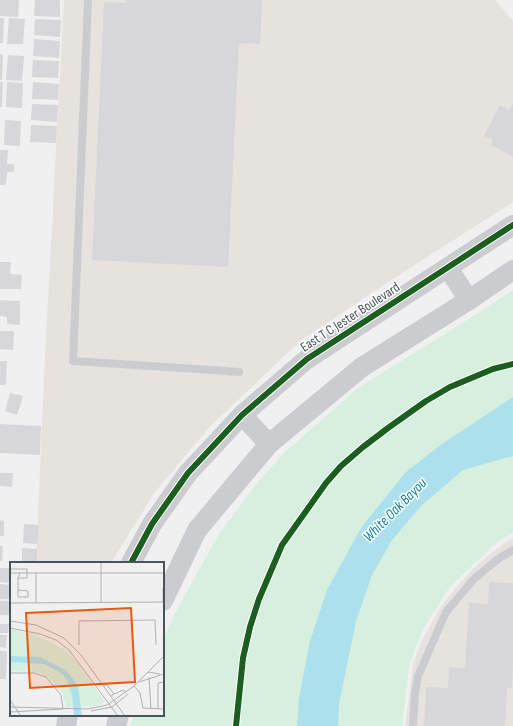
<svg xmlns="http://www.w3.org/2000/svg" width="513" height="726" font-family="'Sofia Sans Condensed',sans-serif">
  <rect width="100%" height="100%" fill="#f1f0f0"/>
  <g fill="#e6e3df">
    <path d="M64,0H495L513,21V202L382,286L299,342L209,428L155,492L111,563H36L44,374Z"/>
    <path d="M513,537V726H405L413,664L422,640L432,622L443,604L456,587L478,564L490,554Z"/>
  </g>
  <path fill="#d6efde" d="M513,290V532L496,543L449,588L423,629L409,666L402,726H130L134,715H163V640L174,615L219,534L253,488L284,453L358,388L475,315Z"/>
  <path fill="#abe0ec" d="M513,397V456L463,470L422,505L392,540L372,575L356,621L339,704L338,726H297L299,698L310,641L327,590L361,528L406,472L439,446Z"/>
  <g fill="#d7d7d9">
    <path d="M0,0H19L18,17L0,16Z"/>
    <path d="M35,0H60V17L34,16Z"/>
    <path d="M126,0H262L260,44L239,43L228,267L92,260L104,2L126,3Z"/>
    <path d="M0,18H4L3,43H0Z"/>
    <path d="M9,18L25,19L23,44H7Z"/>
    <path d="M35,19L61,20L60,37L34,35Z"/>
    <path d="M34,39L60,41L59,58L33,56Z"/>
    <path d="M0,54L3,55L2,80H0Z"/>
    <path d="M8,55L24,56L22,81L6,80Z"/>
    <path d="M33,60L59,61L58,78L32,77Z"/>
    <path d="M0,82H3L2,107H0Z"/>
    <path d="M7,82L23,83L22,108L6,107Z"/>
    <path d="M33,82L59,84L58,100L32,99Z"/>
    <path d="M32,104L58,105L57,122L31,120Z"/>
    <path d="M513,104V157L491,145L493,140L484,136L500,105L509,110Z"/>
    <path d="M5,120L21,121L20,146L4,145Z"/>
    <path d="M31,125L57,126L56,143L30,142Z"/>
    <path d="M0,150H8L7,164H14V172H7L6,185H0Z"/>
    <path d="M0,262H11L10,274L22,275L21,289H0Z"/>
    <path d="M0,300L20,301V325L7,324V317L0,316Z"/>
    <path d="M0,331H14L13,350L0,349Z"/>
    <path d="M0,361H7L6,385H0Z"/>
    <path d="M10,393L23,396L17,415L5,411Z"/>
    <path d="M0,424L41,426L40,455L0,453Z"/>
    <path d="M0,473H13L12,487L0,486Z"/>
    <path d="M0,520L4,521V536H0Z"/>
    <path d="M24,524L39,525L38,544L23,543Z"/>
    <path d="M0,546H3L2,561H0Z"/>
    <path d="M22,548L37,549V563H22Z"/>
    <path d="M0,568H11V583L0,582Z"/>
    <path d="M489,582L513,583V660L512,688H507L505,726H424L426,687L448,688L449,667L465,668L469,603L488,604Z"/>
    <path d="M0,584L11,585V599H0Z"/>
    <rect x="0" y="601" width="11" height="14"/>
    <path d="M0,624H9L8,633H0Z"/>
    <path d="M0,635H7L6,648L0,647Z"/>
    <path d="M0,651H7L6,679H0Z"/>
  </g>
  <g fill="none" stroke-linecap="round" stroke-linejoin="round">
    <g stroke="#cacccf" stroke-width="8">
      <path d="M88,0L73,361L212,370L239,372"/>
      <path d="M413,726L415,693L418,676L446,612L474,579L498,559L513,550"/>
    </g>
    <g stroke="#cacccf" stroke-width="20">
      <path d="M448,268L469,300"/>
      <path d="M242,415L269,444"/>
      <path d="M131,563L152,524L188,473L242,415L307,359L513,225"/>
      <path d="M163,601L197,530L269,444L362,367L469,300L513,270"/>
      <path d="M66,726L68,715"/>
      <path d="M116,726L119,715"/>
    </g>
    <g stroke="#fff" stroke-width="8">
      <g id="cycleway">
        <path d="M131,563L152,524L188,473L242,415L307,359L513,225"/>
        <path d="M236,726L243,658L250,627L259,599L282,545L326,483L341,466L363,447L388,428L426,401L450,387L493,369L513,364"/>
      </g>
    </g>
    <use href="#cycleway" stroke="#1b5e20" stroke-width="6"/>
  </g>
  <g text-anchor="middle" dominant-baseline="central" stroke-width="3" stroke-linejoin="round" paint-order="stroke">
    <g font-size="14" fill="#48535d" stroke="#fff">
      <text transform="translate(350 317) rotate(-33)">East T C Jester Boulevard</text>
    </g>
    <g font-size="15" font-style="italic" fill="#0f809a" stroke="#fff">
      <text transform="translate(395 510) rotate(-45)">White Oak Bayou</text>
    </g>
  </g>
  <g transform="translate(10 562)">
    <rect width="154" height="154" fill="#f1f0f0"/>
    <path d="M0,67L23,72L52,86L67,100L95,140L86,144L56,145L53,132L39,115L27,110L0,109Z" fill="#d6efde"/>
    <path d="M0,94L30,95L56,108L68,124L72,154H64L62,133L56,116L51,111L34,102L0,100Z" fill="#abe0ec"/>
    <path fill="none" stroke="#adb1b5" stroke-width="1" d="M91,0V40M0,7H17V16H8M0,11H154M26,11V41M153,26V40M8,28L18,29V35H8V16L10,11M0,41L154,40M0,59L26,63L54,76L71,93L115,154M0,66L30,72L46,78L59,88L108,154M69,83V59L145,58L146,83M138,110L150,112M0,111H24L36,115L51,133L53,147M139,115L141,147M129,120L154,112M94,124L96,122L101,128L104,132L101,134M124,124L130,131L133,146L154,147M104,132L113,128L116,130M0,138L11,154M0,145L78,147L97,143L124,124L154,94M148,147V121L154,120M81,149L102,145L118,132M0,150L53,147"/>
    <path fill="#e8590c" fill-opacity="0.15" stroke="#e8590c" stroke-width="2" d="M121,46L125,120L20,126L16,51Z"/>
    <rect width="154" height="154" fill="none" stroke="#48535d" stroke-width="2"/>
  </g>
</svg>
